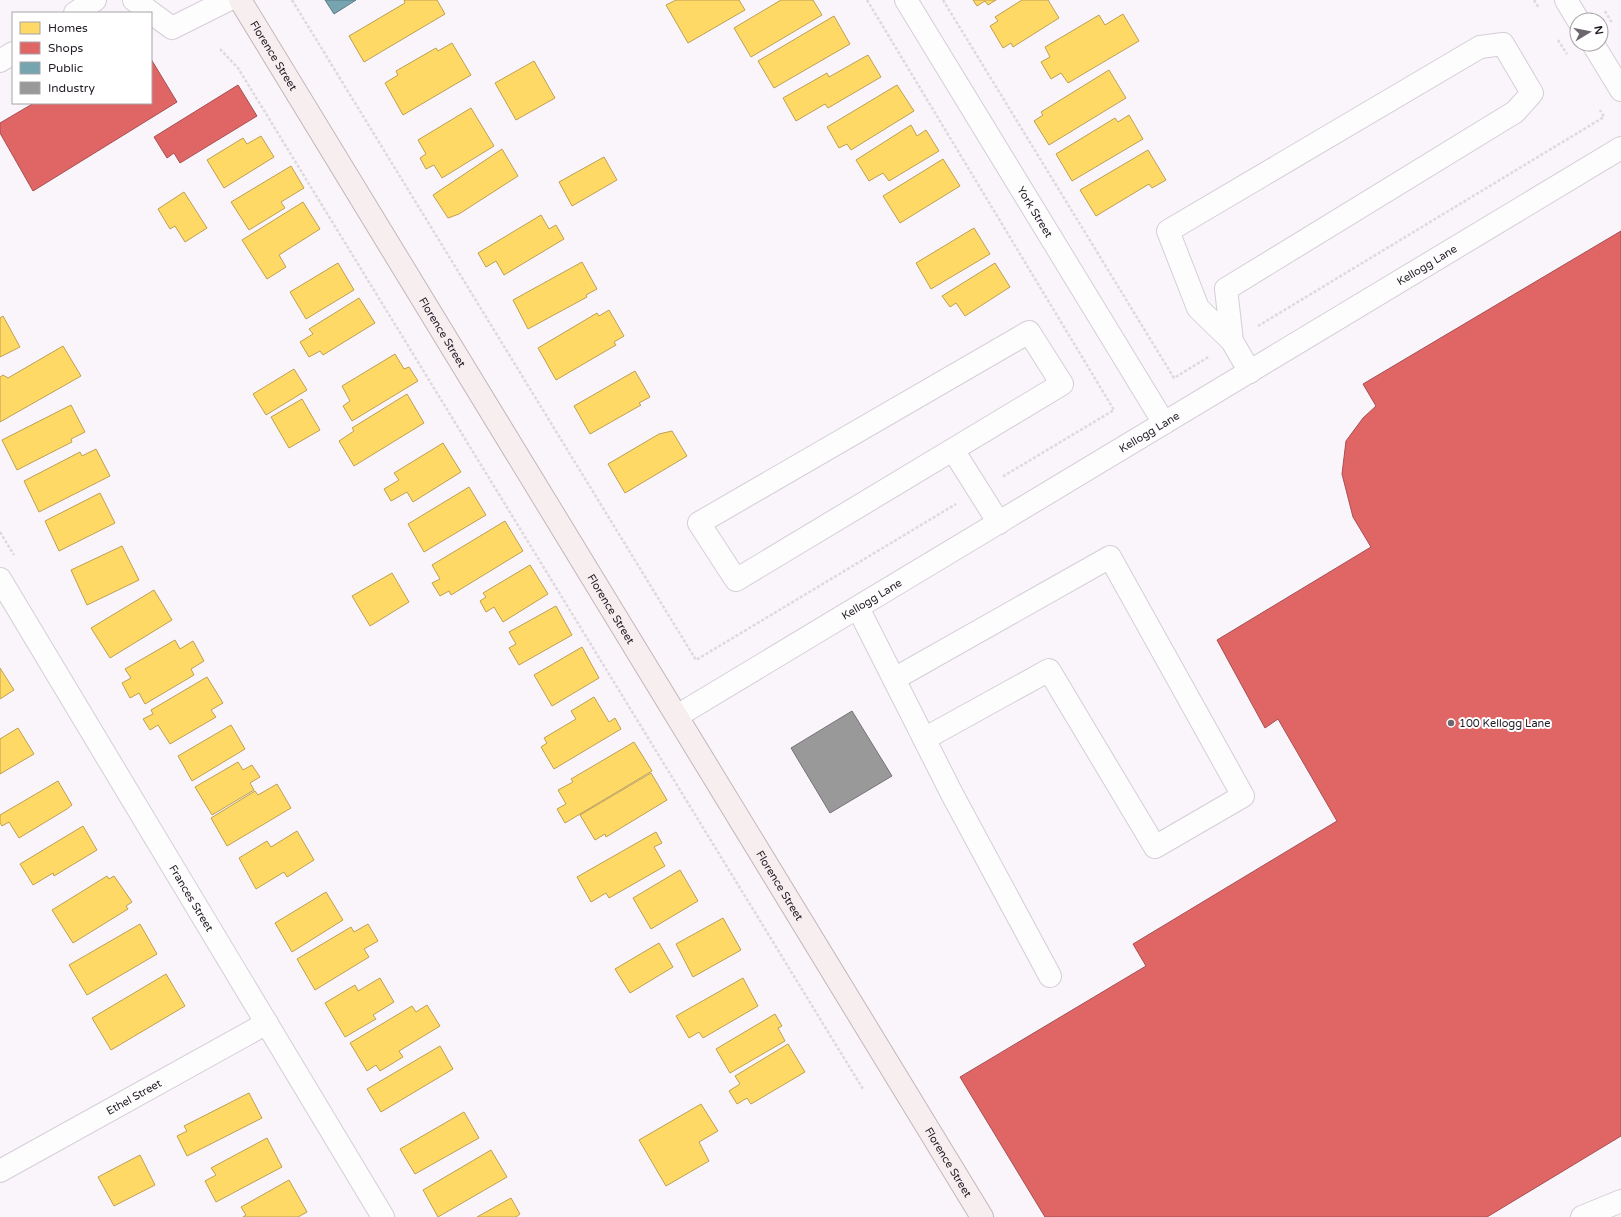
<svg xmlns="http://www.w3.org/2000/svg" width="1621" height="1217" font-family="'Varela Round',sans-serif">
  <rect width="100%" height="100%" fill="#faf4fb"/>
  <g fill="#ffd966" stroke="#bda052">
    <path d="M404,0H437L445,14L364,62L349,36L405,3Z"/>
    <path d="M676,0H739L745,10L688,43L666,5Z"/>
    <path d="M781,0H813L822,15L751,57L734,28Z"/>
    <path d="M973,0H996L988,5L985,1L977,6Z"/>
    <path d="M1022,0H1048L1059,18L1013,47L1011,43L1003,48L990,26L998,21L995,17Z"/>
    <path d="M1123,14L1139,41L1068,83L1061,73L1051,79L1041,62L1050,57L1045,47L1099,15L1105,25Z"/>
    <path d="M834,16L850,44L774,88L758,61Z"/>
    <path d="M452,43L471,75L403,115L385,83L398,75L396,71L436,48L438,51Z"/>
    <path d="M868,55L881,77L828,108L825,104L796,121L783,98L827,73L829,77Z"/>
    <path d="M534,61L555,98L516,120L495,83Z"/>
    <path d="M1109,70L1126,98L1049,145L1034,121L1043,115L1041,112Z"/>
    <path d="M897,85L914,111L851,150L847,144L839,148L827,127Z"/>
    <path d="M471,108L494,146L442,178L434,165L426,169L420,158L426,154L418,140Z"/>
    <path d="M1129,115L1143,139L1072,181L1056,154L1115,118L1118,122Z"/>
    <path d="M911,125L917,136L926,130L939,151L889,181L883,173L869,181L856,160Z"/>
    <path d="M261,136L274,157L224,188L207,160L243,138L247,144Z"/>
    <path d="M502,149L518,176L459,214L448,218L433,195Z"/>
    <path d="M1148,150L1166,180L1152,188L1149,184L1096,216L1080,190Z"/>
    <path d="M604,157L617,180L572,206L559,182Z"/>
    <path d="M943,159L960,186L900,223L883,196Z"/>
    <path d="M291,166L304,188L281,202L285,208L249,230L231,202Z"/>
    <path d="M184,192L207,228L185,242L175,226L170,229L158,209Z"/>
    <path d="M303,202L320,229L279,255L286,267L267,279L242,240Z"/>
    <path d="M541,215L549,229L556,225L564,239L504,275L496,261L486,267L478,253Z"/>
    <path d="M974,228L990,254L931,289L916,263Z"/>
    <path d="M582,262L597,289L586,295L587,297L528,329L513,300Z"/>
    <path d="M338,263L354,290L306,319L290,292Z"/>
    <path d="M995,263L1010,287L965,316L956,303L950,307L942,296Z"/>
    <path d="M359,298L375,323L323,355L320,351L309,357L300,342L313,334L309,329Z"/>
    <path d="M609,310L624,336L614,342L616,345L556,380L538,348L597,313L599,316Z"/>
    <path d="M3,316L20,347L0,357V318Z"/>
    <path d="M63,346L81,376L0,422V377L3,375L8,378Z"/>
    <path d="M395,354L404,369L409,367L418,381L352,421L343,406L350,401L342,386Z"/>
    <path d="M294,369L307,390L266,415L253,394Z"/>
    <path d="M635,371L650,397L639,403L641,405L590,434L574,406Z"/>
    <path d="M407,394L424,423L354,466L339,441L354,431L352,428Z"/>
    <path d="M302,399L320,430L289,448L271,417Z"/>
    <path d="M71,405L85,432L71,439L72,442L17,470L2,440Z"/>
    <path d="M672,431L687,456L625,493L608,464L659,434Z"/>
    <path d="M443,443L461,472L413,502L407,492L391,501L384,489L399,480L394,473Z"/>
    <path d="M96,449L110,476L39,512L24,481L80,452L82,456Z"/>
    <path d="M469,487L486,515L424,552L408,524Z"/>
    <path d="M100,493L115,523L59,551L45,521Z"/>
    <path d="M505,521L523,551L451,595L449,591L440,596L432,583L440,579L432,565Z"/>
    <path d="M122,546L139,580L87,605L71,570Z"/>
    <path d="M530,565L548,594L503,622L494,607L486,612L480,601L486,597L483,593Z"/>
    <path d="M392,573L409,602L370,626L352,596Z"/>
    <path d="M154,590L172,620L110,658L91,628Z"/>
    <path d="M556,606L572,635L519,665L509,648L516,644L509,632Z"/>
    <path d="M175,640L180,649L193,641L204,661L191,669L194,675L145,704L139,693L130,698L122,683L131,678L125,669Z"/>
    <path d="M582,647L599,678L552,706L534,675Z"/>
    <path d="M0,668L14,690L0,699Z"/>
    <path d="M207,677L223,703L211,710L216,717L170,744L158,725L150,730L143,719L153,714L151,710Z"/>
    <path d="M594,697L609,722L615,718L621,729L554,769L541,747L547,743L544,738L576,719L571,711Z"/>
    <path d="M231,725L245,749L192,781L178,756Z"/>
    <path d="M18,728L34,754L0,774V739Z"/>
    <path d="M634,742L652,771L565,823L557,809L566,804L558,790L573,782L571,779Z"/>
    <path d="M238,762L243,770L252,765L260,777L250,783L254,790L212,815L195,787Z"/>
    <path d="M651,773L667,800L606,837L605,834L595,840L580,815Z"/>
    <path d="M58,781L72,805L67,809L19,838L9,822L2,826L0,823V815Z"/>
    <path d="M277,784L291,808L227,846L211,818L255,791L258,795Z"/>
    <path d="M83,826L97,850L54,876L53,873L33,885L20,864Z"/>
    <path d="M297,831L314,860L287,877L284,872L256,889L239,858L267,841L271,847Z"/>
    <path d="M656,832L662,843L654,847L665,866L609,898L606,893L591,902L577,877Z"/>
    <path d="M680,870L698,901L651,929L633,898Z"/>
    <path d="M107,876L109,879L114,876L132,902L126,906L128,909L73,943L52,910Z"/>
    <path d="M326,892L343,920L292,952L275,923Z"/>
    <path d="M723,918L741,950L693,977L676,944Z"/>
    <path d="M140,924L157,954L87,995L69,965Z"/>
    <path d="M368,924L378,941L364,949L369,957L315,990L297,959L351,927L354,932Z"/>
    <path d="M659,943L673,967L630,993L615,969Z"/>
    <path d="M166,974L185,1006L111,1050L92,1018Z"/>
    <path d="M380,978L394,1002L373,1015L376,1019L345,1037L325,1003L355,985L358,991Z"/>
    <path d="M743,978L758,1006L703,1038L699,1032L689,1038L676,1016Z"/>
    <path d="M427,1005L440,1026L399,1051L403,1057L380,1071L376,1065L367,1071L350,1043L412,1006L416,1012Z"/>
    <path d="M775,1014L782,1026L778,1028L785,1041L730,1073L716,1049Z"/>
    <path d="M788,1044L805,1072L751,1104L747,1098L737,1104L729,1091L740,1084L735,1076Z"/>
    <path d="M440,1046L453,1069L381,1112L367,1089Z"/>
    <path d="M249,1093L262,1118L187,1156L177,1136L187,1131L184,1126Z"/>
    <path d="M701,1104L718,1131L699,1142L709,1161L666,1186L639,1140Z"/>
    <path d="M464,1112L479,1138L415,1174L400,1149Z"/>
    <path d="M267,1138L282,1167L216,1202L205,1181L216,1175L211,1168Z"/>
    <path d="M491,1150L507,1177L438,1217L423,1190Z"/>
    <path d="M140,1155L155,1185L114,1206L98,1177Z"/>
    <path d="M289,1180L307,1212L298,1217H243L246,1215L241,1207Z"/>
    <path d="M511,1198L520,1214L516,1217H477Z"/>
  </g>
  <g fill="#e06666" stroke="#a74f52">
    <path d="M151,59L177,102L33,191L0,133V123L34,103H151Z"/>
    <path d="M238,85L257,116L180,163L174,153L167,158L154,137Z"/>
    <path d="M1621,231V1136L1487,1217H1045L960,1077L1146,966L1133,944L1337,821L1278,719L1265,728L1217,640L1371,547L1353,517L1342,474L1346,441L1363,418L1376,406L1363,384Z"/>
  </g>
  <path fill="#76a5af" stroke="#5d7b85" d="M325,0H356L334,14Z"/>
  <path fill="#999" stroke="#757376" d="M852,711L892,776L830,813L791,748Z"/>
  <g fill="none" stroke-linecap="round" stroke-linejoin="round">
    <g stroke="#d5ced7" stroke-width="24">
      <g id="minor">
        <path d="M134,0L172,28L228,0"/>
        <path id="s1" d="M906,0L1164,423"/>
        <path d="M1566,0L1578,20"/>
        <path d="M75,13L95,0"/>
        <path d="M1593,44L1621,90"/>
        <path d="M0,61L13,53"/>
        <path d="M1029,332L1062,384L736,580L699,523Z"/>
        <path d="M1232,341L1226,289L1515,112L1532,93L1503,44L1480,47L1168,231L1198,308L1232,341L1250,372"/>
        <path d="M953,450L999,523"/>
        <path id="s2" d="M0,579L383,1217"/>
        <path d="M858,608L952,794L1050,976"/>
        <path d="M894,679L1110,557L1243,796L1155,847L1049,670L924,739"/>
        <path id="s3" d="M677,716L1621,148"/>
        <path id="s4" d="M0,1171L267,1023"/>
        <path d="M1582,1217L1621,1201"/>
      </g>
    </g>
    <g stroke="#c5b6b9" stroke-width="24">
      <g id="major">
        <path id="s5" d="M240,0L982,1217"/>
      </g>
    </g>
    <g stroke="#dcdadd" stroke-width="2.5" stroke-dasharray="3 2" stroke-linecap="butt">
      <path d="M292,0L696,660L956,504"/>
      <path d="M867,0L1114,410L1002,477"/>
      <path d="M943,0L1174,378L1210,356"/>
      <path d="M1534,0L1539,8"/>
      <path d="M1605,11L1612,23"/>
      <path d="M1558,40L1567,54"/>
      <path d="M220,49L238,68L863,1089"/>
      <path d="M1258,326L1604,117L1600,110"/>
      <path d="M0,532L14,555"/>
    </g>
    <use href="#minor" stroke="#fefdfe" stroke-width="22"/>
    <use href="#major" stroke="#f7efef" stroke-width="22"/>
  </g>
  <circle fill="#6e666f" stroke="#fff" stroke-width="1.5" cx="1451" cy="723" r="4"/>
  <g text-anchor="middle" dominant-baseline="central" stroke-width="4" stroke-linejoin="round" paint-order="stroke">
    <g font-size="11" fill="#221a24" stroke="#fff">
      <text stroke="none"><textPath href="#s5" startOffset="65">Florence Street</textPath></text>
      <text stroke="none"><textPath href="#s1" startOffset="248">York Street</textPath></text>
      <text stroke="none"><textPath href="#s3" startOffset="875">Kellogg Lane</textPath></text>
      <text stroke="none"><textPath href="#s5" startOffset="389">Florence Street</textPath></text>
      <text stroke="none"><textPath href="#s3" startOffset="551">Kellogg Lane</textPath></text>
      <text stroke="none"><textPath href="#s3" startOffset="227">Kellogg Lane</textPath></text>
      <text stroke="none"><textPath href="#s5" startOffset="713">Florence Street</textPath></text>
      <text stroke="none"><textPath href="#s5" startOffset="1037">Florence Street</textPath></text>
      <text stroke="none"><textPath href="#s2" startOffset="372">Frances Street</textPath></text>
      <text stroke="none"><textPath href="#s4" startOffset="153">Ethel Street</textPath></text>
      <text stroke="none"><textPath href="#s5" startOffset="1361">Florence Street</textPath></text>
    </g>
    <g font-size="11" fill="#221a24" stroke="#fff" text-anchor="start">
      <text x="1459" y="723">100 Kellogg Lane</text>
    </g>
  </g>
  <rect x="12" y="12" width="140" height="92" fill="#ffffff" stroke="#a7a3a7"/>
  <rect x="20" y="22" width="20" height="12" fill="#ffd966" stroke="#a7a3a7"/>
  <text x="48" y="32" font-size="12" fill="#221a24">Homes</text>
  <rect x="20" y="42" width="20" height="12" fill="#e06666" stroke="#a7a3a7"/>
  <text x="48" y="52" font-size="12" fill="#221a24">Shops</text>
  <rect x="20" y="62" width="20" height="12" fill="#76a5af" stroke="#a7a3a7"/>
  <text x="48" y="72" font-size="12" fill="#221a24">Public</text>
  <rect x="20" y="82" width="20" height="12" fill="#999999" stroke="#a7a3a7"/>
  <text x="48" y="92" font-size="12" fill="#221a24">Industry</text>
  <g transform="translate(1589 32) rotate(80)"><circle r="19" fill="#ffffff" stroke="#a7a3a7"/>
  <path d="M0-3L7 15L0 10L-7 15Z" fill="#6e666f"/>
  <text y="-6" font-size="11" font-weight="bold" text-anchor="middle" fill="#221a24">N</text>
  </g>
</svg>
